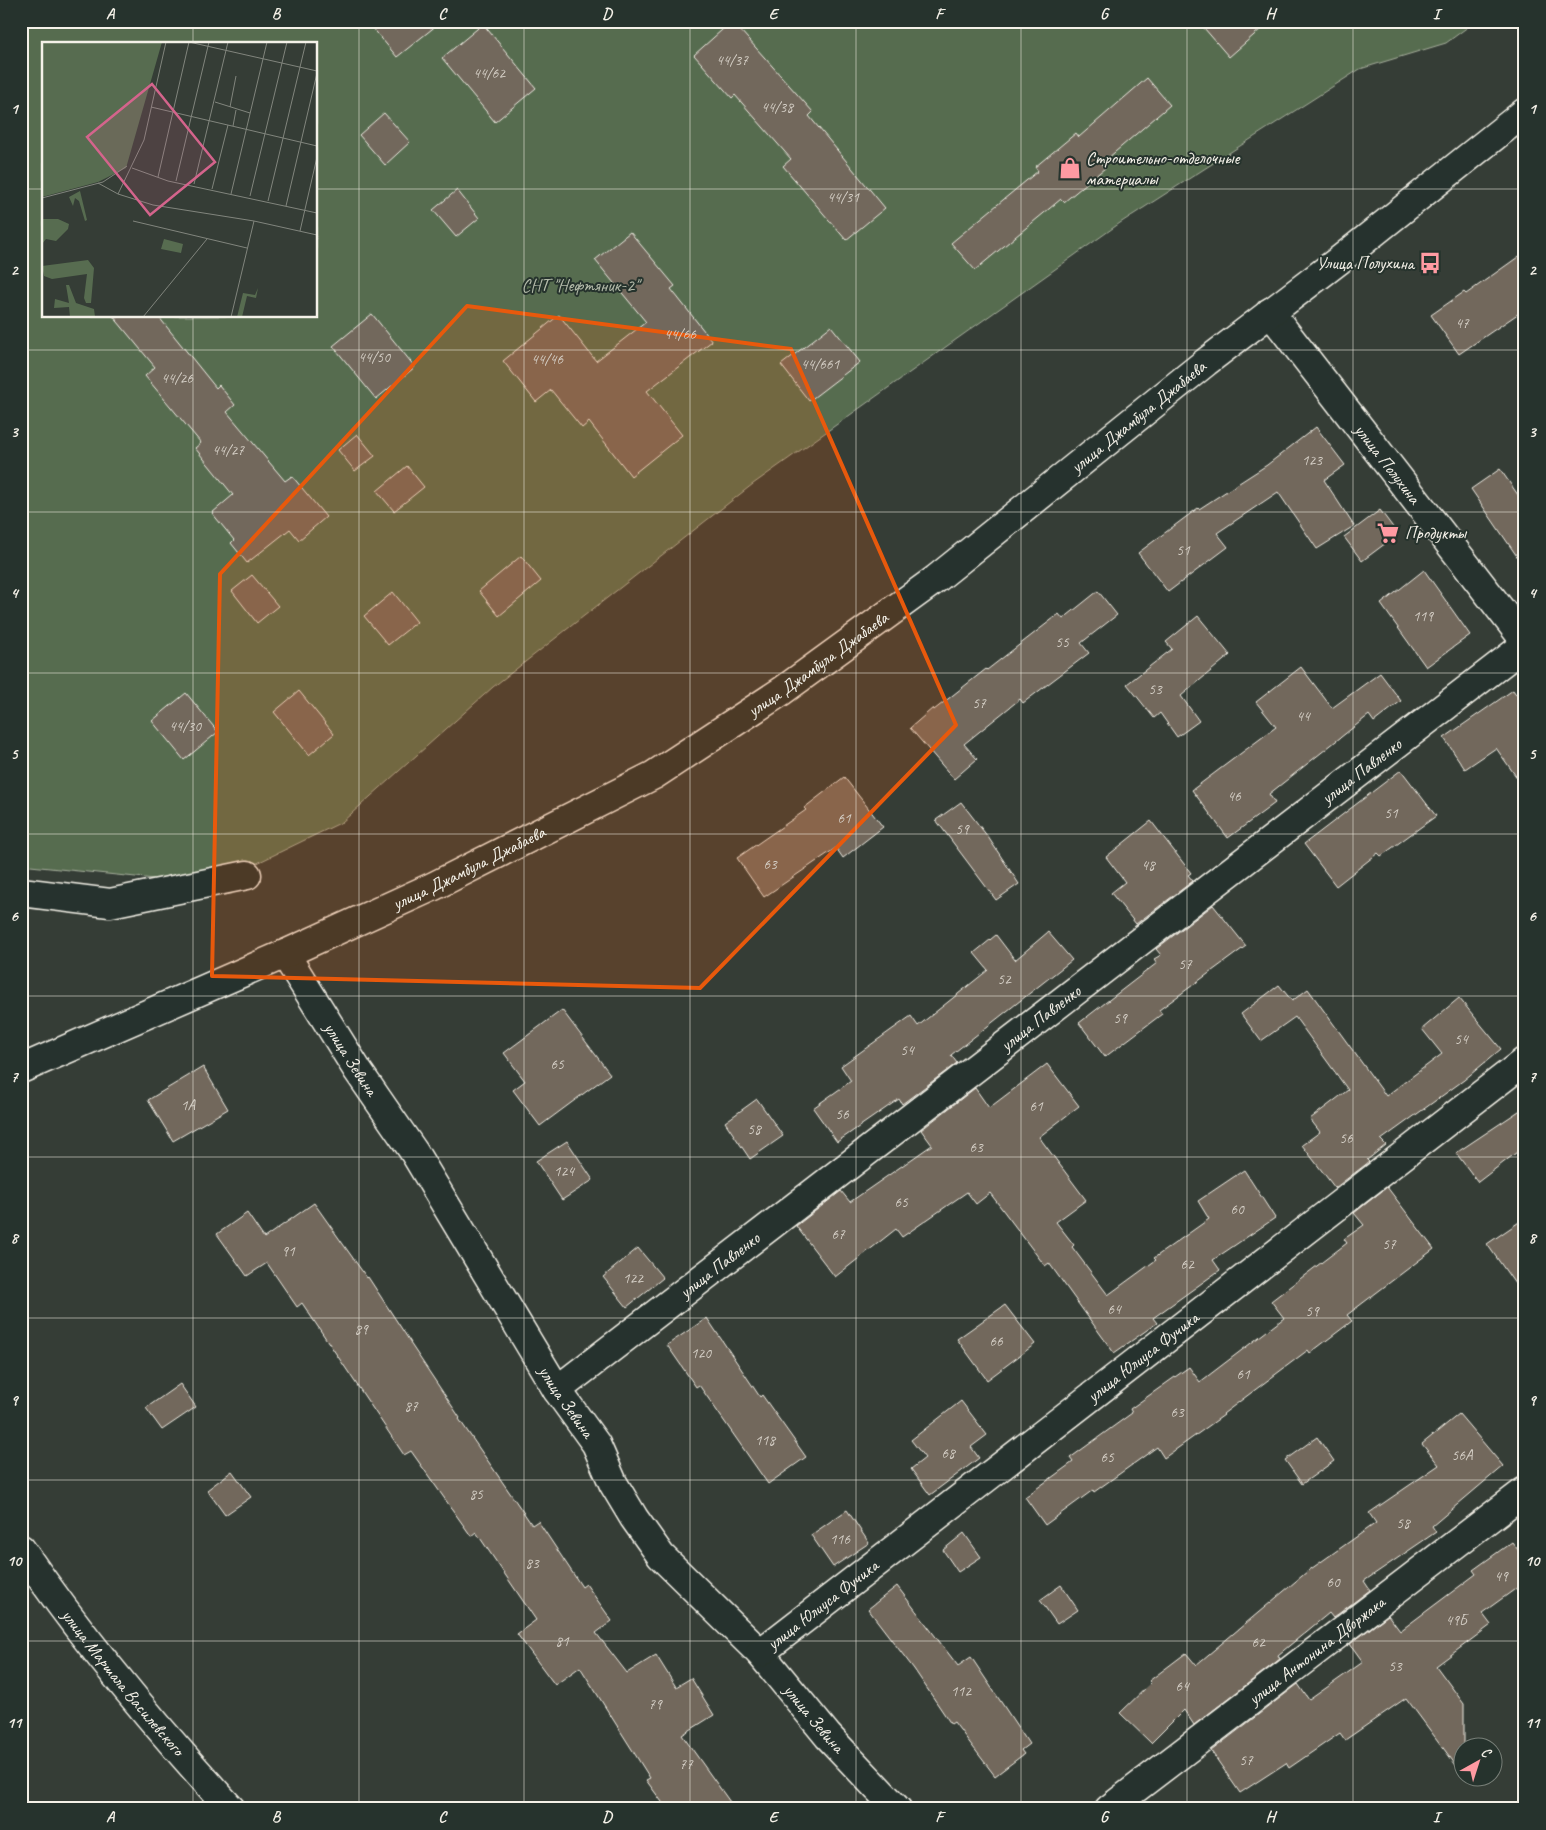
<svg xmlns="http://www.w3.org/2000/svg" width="1546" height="1830" font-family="Caveat,sans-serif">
  <rect width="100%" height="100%" fill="#353d36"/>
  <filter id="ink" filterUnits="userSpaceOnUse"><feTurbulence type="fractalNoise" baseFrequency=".02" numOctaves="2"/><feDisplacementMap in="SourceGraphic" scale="10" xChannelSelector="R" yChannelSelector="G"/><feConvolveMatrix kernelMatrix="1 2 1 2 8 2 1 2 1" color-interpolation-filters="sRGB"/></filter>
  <g filter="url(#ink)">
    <path fill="#576c50" stroke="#a6ae9c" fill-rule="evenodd" d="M21,21H1476L1446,43L1360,69L1120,223L753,484L493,687L342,822L212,885L21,865ZM44,44H316V316H44Z"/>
    <g fill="#72675b" stroke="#f4f1e8">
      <path d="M367,21H442L397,57Z"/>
      <path d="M732,21L813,112L809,116L885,208L846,240L783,166L791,159L735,95L732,98L694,55Z"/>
      <path d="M1198,21H1270L1229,57Z"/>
      <path d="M483,24L536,88L495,122L442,58Z"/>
      <path d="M1147,78L1170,105L1101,164L1105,168L1064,202L1061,199L975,270L951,243L1038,171L1035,167L1076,133L1079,137Z"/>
      <path d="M384,113L410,142L385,165L359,135Z"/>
      <path d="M457,190L479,218L456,237L433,210Z"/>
      <path d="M630,232L675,286L671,289L712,341L647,391L682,435L631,476L589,422L582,428L551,390L536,402L503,361L559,315L596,361L646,322L595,260Z"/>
      <path d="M1525,252V309L1459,354L1431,315L1464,292L1466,294Z"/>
      <path d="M372,314L415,367L376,399L333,346Z"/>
      <path d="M113,316H158L216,388L219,385L235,405L227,412L285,481L292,476L326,517L299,540L290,529L247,563L231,543L234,540L212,513L233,495L195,448L201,443L145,376L155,367Z"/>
      <path d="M831,326L860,362L809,401L781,365Z"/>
      <path d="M1316,427L1345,465L1324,480L1354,526L1317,549L1278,492L1217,533L1228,547L1168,592L1138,553L1198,508L1199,509L1267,465Z"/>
      <path d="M357,434L375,456L355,471L338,450Z"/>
      <path d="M407,466L424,487L394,511L377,491Z"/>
      <path d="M1500,469L1525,505V568L1471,489Z"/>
      <path d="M1380,510L1398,534L1362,561L1344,537Z"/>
      <path d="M521,556L541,581L499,616L479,591Z"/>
      <path d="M1424,570L1470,635L1426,667L1381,604Z"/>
      <path d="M252,575L278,606L257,623L232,591Z"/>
      <path d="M1098,591L1117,615L1081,643L1089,653L1023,703L1020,699L964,744L977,759L954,779L910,728L933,708L934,710L986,669L987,670L1059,614L1063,619Z"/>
      <path d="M393,592L417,622L388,645L364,616Z"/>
      <path d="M1198,616L1230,655L1181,696L1199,721L1177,737L1160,713L1154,718L1127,684L1172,649L1166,642Z"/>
      <path d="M1301,667L1332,708L1380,673L1401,701L1374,722L1369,715L1269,794L1275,803L1228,838L1192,790L1276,727L1256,702Z"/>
      <path d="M1513,690L1525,707V789L1496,748L1465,769L1444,738Z"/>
      <path d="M299,691L334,734L309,755L274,712Z"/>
      <path d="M186,693L218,732L184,760L152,721Z"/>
      <path d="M1401,770L1436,816L1381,856L1378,853L1336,886L1304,844Z"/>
      <path d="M844,777L883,827L843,858L836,848L764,897L737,858L806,810L804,808Z"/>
      <path d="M961,802L988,837L1019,884L996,900L936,820Z"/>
      <path d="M1151,821L1191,873L1188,875L1193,881L1136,924L1111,893L1125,882L1106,857Z"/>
      <path d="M1213,905L1246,946L1159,1010L1162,1014L1105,1057L1079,1023L1157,963L1154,959L1161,955L1156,949Z"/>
      <path d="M1048,932L1072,960L951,1055L957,1063L902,1104L899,1099L837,1142L813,1108L851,1081L841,1066L911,1016L918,1026L988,970L974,953L996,935L1015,960Z"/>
      <path d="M1279,985L1292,1001L1308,989L1386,1096L1442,1054L1422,1029L1459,998L1501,1049L1464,1080L1381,1140L1386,1145L1367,1160L1369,1162L1335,1188L1302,1145L1320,1132L1310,1119L1348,1090L1295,1017L1261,1041L1241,1014Z"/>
      <path d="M562,1010L610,1074L540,1126L513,1090L525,1081L504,1053Z"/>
      <path d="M1047,1064L1079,1106L1039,1137L1086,1200L1056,1222L1074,1245L1072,1247L1108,1295L1156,1260L1154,1258L1209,1219L1198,1201L1244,1170L1275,1218L1213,1260L1220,1270L1153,1318L1157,1323L1114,1353L1049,1263L1045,1266L990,1193L976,1204L967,1192L902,1237L896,1229L835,1277L796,1226L841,1191L850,1202L932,1145L921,1130L975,1088L989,1108Z"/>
      <path d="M203,1067L228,1109L173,1141L148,1100Z"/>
      <path d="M757,1099L783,1136L750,1159L725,1122Z"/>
      <path d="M1525,1107V1146L1478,1182L1456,1153Z"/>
      <path d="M567,1141L593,1180L562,1200L536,1161Z"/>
      <path d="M1387,1187L1434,1249L1347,1315L1352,1321L1310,1353L1308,1350L1223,1414L1224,1415L1164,1458L1157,1447L1094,1492L1093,1490L1045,1525L1025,1497L1073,1462L1070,1458L1132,1413L1130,1409L1189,1367L1200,1382L1284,1318L1271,1301L1347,1243L1344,1239L1364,1225L1354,1213Z"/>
      <path d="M314,1203L367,1278L368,1277L411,1343H410L460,1418L459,1419L532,1525L538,1521L582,1587L586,1584L612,1621L596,1633L627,1673L656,1655L676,1687L691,1678L714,1715L682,1735L735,1809H667L646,1780L650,1778L580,1667L555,1685L517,1634L536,1620L476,1532L471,1536L411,1451L404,1455L302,1303L297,1307L267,1263L247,1276L217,1234L247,1213L264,1238Z"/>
      <path d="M1525,1218V1298L1487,1244Z"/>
      <path d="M638,1248L663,1278L627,1307L603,1277Z"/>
      <path d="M1005,1305L1035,1344L987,1380L957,1339Z"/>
      <path d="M707,1318L760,1397L762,1395L806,1457L768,1484L699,1385L696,1387L667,1345Z"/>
      <path d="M180,1384L196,1407L162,1430L146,1408Z"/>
      <path d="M961,1401L987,1435L971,1447L979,1458L930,1495L911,1469L925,1458L911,1440Z"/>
      <path d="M1459,1414L1503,1466L1432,1526L1436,1532L1364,1581L1370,1590L1333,1618L1329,1613L1278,1655L1280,1659L1194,1725L1184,1710L1151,1743L1120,1713L1151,1683L1149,1681L1186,1653L1196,1665L1308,1571L1376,1523L1369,1513L1439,1465L1422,1444Z"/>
      <path d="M1317,1437L1334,1461L1302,1484L1285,1460Z"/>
      <path d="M232,1471L251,1497L225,1515L207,1490Z"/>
      <path d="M847,1510L869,1543L833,1567L811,1535Z"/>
      <path d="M964,1533L981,1557L958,1572L943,1550Z"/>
      <path d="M1512,1542L1525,1559V1582L1482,1613L1491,1625L1436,1666L1464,1704V1776L1406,1698L1345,1740L1340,1733L1289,1768L1286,1763L1240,1793L1211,1751L1298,1684L1309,1700L1363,1662L1350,1644L1388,1615L1400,1631L1476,1574L1473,1570Z"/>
      <path d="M1061,1585L1078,1610L1057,1624L1040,1600Z"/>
      <path d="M897,1586L958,1666L971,1657L1029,1744L1021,1750L1024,1754L995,1776L954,1722L951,1724L914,1669L868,1609Z"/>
    </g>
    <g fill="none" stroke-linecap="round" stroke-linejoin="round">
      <g stroke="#f4f1e8" stroke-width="31">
        <g id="street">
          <path d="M21,892L110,903L247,875"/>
          <path id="s1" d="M285,954L358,1071L414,1152L557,1390L596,1444L613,1483L634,1518L661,1556L760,1653L828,1736L897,1809"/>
          <path id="s2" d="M557,1390L1525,645"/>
          <path id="s3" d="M760,1653L1525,1061"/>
          <path id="s4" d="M1109,1809L1525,1491"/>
        </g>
      </g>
      <g stroke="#f4f1e8" stroke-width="31">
        <g id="secondary">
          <path id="s5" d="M1270,312L1525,641"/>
          <path id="s6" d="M21,1069L285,954L434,886L654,775L782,691L936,579L1206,362L1342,258L1525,112"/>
          <path id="s7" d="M21,1549C84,1641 156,1727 231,1809"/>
        </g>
      </g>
      <use href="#street" stroke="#26332d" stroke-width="28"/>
      <use href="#secondary" stroke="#26332d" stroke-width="28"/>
    </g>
  </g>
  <path fill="#e8590c" fill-opacity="0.2" stroke="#e8590c" stroke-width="4" stroke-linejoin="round" d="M467,306L791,349L956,725L700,988L212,976L220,574Z"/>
  <path fill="none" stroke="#f4f1e8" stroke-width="1" stroke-opacity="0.55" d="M193,21V44M359,21V1809M524,21V1809M690,21V1809M856,21V1809M1021,21V1809M1187,21V1809M1353,21V1809M21,189H44M316,189H1525M193,316V1809M21,350H1525M21,512H1525M21,673H1525M21,834H1525M21,996H1525M21,1157H1525M21,1318H1525M21,1480H1525M21,1641H1525"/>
  <defs>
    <g id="shop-bare" transform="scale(1.725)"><path d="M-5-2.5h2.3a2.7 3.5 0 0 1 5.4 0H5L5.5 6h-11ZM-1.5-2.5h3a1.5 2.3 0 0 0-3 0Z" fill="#ff9aa2" stroke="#26332d" stroke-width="2.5" paint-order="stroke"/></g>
    <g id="bus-bare" transform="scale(1.725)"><path d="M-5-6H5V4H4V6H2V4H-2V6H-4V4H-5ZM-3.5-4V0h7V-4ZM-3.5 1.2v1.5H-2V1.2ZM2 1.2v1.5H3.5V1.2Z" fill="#ff9aa2" stroke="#26332d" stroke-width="2.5" paint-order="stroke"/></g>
    <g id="supermarket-bare" transform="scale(1.725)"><path d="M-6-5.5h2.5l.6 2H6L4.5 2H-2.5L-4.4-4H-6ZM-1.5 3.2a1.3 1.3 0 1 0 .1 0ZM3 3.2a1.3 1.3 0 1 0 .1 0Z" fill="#ff9aa2" stroke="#26332d" stroke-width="2.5" paint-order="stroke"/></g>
  </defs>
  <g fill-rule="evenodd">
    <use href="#shop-bare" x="1070" y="168"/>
    <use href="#bus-bare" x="1430" y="263"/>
    <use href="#supermarket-bare" x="1388" y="533"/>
  </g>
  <g text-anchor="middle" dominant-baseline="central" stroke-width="4" stroke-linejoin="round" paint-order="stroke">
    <g font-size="15" fill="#d4cec5">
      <text x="732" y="60">44/37</text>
      <text x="489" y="73">44/62</text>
      <text x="777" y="107">44/38</text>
      <text x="843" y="197">44/31</text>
      <text x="1462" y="323">47</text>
      <text x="680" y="334">44/66</text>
      <text x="374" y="357">44/50</text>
      <text x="547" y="359">44/46</text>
      <text x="820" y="364">44/661</text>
      <text x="177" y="378">44/26</text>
      <text x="228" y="450">44/27</text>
      <text x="1312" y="460">123</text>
      <text x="1183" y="550">51</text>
      <text x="1423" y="616">119</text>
      <text x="1062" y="642">55</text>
      <text x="1155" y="689">53</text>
      <text x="979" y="703">57</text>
      <text x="1303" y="716">44</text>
      <text x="185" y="726">44/30</text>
      <text x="1234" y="796">46</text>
      <text x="1391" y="813">51</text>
      <text x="844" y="818">61</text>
      <text x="962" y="829">59</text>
      <text x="770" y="864">63</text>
      <text x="1148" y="865">48</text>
      <text x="1185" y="964">57</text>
      <text x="1004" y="979">52</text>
      <text x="1120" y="1018">59</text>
      <text x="1461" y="1039">54</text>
      <text x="907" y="1050">54</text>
      <text x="557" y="1064">65</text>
      <text x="188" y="1105">1А</text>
      <text x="1036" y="1106">61</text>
      <text x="842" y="1114">56</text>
      <text x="754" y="1129">58</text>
      <text x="1346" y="1138">56</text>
      <text x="976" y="1147">63</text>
      <text x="564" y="1171">124</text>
      <text x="901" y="1202">65</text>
      <text x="1237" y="1209">60</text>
      <text x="838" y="1234">67</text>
      <text x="1389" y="1244">57</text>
      <text x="288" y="1251">91</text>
      <text x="1187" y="1264">62</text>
      <text x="633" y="1278">122</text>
      <text x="1114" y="1309">64</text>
      <text x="1312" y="1311">59</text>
      <text x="361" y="1329">89</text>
      <text x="996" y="1341">66</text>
      <text x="701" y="1353">120</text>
      <text x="1243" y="1374">61</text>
      <text x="411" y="1406">87</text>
      <text x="1177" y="1412">63</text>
      <text x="765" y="1440">118</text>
      <text x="948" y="1453">68</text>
      <text x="1462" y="1455">56А</text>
      <text x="1107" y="1457">65</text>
      <text x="476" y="1494">85</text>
      <text x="1403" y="1523">58</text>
      <text x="840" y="1539">116</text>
      <text x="532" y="1563">83</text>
      <text x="1501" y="1576">49</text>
      <text x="1333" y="1582">60</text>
      <text x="1456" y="1620">49Б</text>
      <text x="562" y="1641">81</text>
      <text x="1258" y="1642">62</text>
      <text x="1395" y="1666">53</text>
      <text x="1182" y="1686">64</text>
      <text x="961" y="1691">112</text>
      <text x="655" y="1704">79</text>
      <text x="1246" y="1760">57</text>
      <text x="686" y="1764">77</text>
    </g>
    <g font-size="18" fill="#f4f1e8" stroke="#26332d" text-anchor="start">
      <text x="1086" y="158">Строительно-отделочные<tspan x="1086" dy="21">материалы</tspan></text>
      <text x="1414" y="263" text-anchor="end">Улица Полухина</text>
      <text x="1405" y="533">Продукты</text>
    </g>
    <g font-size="18" fill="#b5bcab" stroke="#26332d">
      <text x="580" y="285">СНТ "Нефтяник-2"</text>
    </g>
    <g font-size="18" fill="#f4f1e8" stroke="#26332d">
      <text stroke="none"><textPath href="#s6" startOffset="1301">улица Джамбула Джабаева</textPath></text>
      <text stroke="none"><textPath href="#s5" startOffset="192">улица Полухина</textPath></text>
      <text stroke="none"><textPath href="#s6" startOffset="896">улица Джамбула Джабаева</textPath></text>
      <text stroke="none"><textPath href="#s2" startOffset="1015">улица Павленко</textPath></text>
      <text stroke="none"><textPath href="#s6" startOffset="491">улица Джамбула Джабаева</textPath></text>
      <text stroke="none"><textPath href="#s2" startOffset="610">улица Павленко</textPath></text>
      <text stroke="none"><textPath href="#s1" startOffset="124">улица Зевина</textPath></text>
      <text stroke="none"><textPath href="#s2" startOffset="205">улица Павленко</textPath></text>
      <text stroke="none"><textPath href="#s3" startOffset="484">улица Юлиуса Фучика</textPath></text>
      <text stroke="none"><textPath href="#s1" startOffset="529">улица Зевина</textPath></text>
      <text stroke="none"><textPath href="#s3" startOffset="79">улица Юлиуса Фучика</textPath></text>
      <text stroke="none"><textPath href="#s4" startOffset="261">улица Антонина Дворжака</textPath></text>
      <text stroke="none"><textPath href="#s7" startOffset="168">улица Маршала Василевского</textPath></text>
      <text stroke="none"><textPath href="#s1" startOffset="934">улица Зевина</textPath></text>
    </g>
  </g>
  <g transform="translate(42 42)">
    <rect width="275" height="275" fill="#353d36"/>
    <path d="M0,0H120L84,126L56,140L0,155ZM38,149L45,178L43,179L37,159L33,156L31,164L27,155ZM0,177H16L27,182L26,187L14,199L4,197L0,202ZM122,197L141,202L139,211L119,207ZM46,218L52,226L49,261H44L42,256L45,232L10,237L2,234L0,224ZM24,243H27L34,261L52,267L53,275H28L27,265L12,266L13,257L27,261ZM216,246L214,256L205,254L200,275H195L201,251L213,253Z" fill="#576c50"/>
    <path fill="none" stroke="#81857d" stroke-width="1" d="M124,0L102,98L76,152L111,163L212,179L275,193M147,0L275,29M173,60L208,71M109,65L275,104M188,65L194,34M191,84L194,68M90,126L126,139L275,171M116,135L147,0M134,139L167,0M56,141L76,152M152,142L186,0M170,147L186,83M189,152L225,0M208,154L245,0M0,156L61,140L85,124M226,159L264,0M244,164L275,31M91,179L205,206M258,189L275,115M101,275L165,197M189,275L212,179"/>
    <path fill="#d4648c" fill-opacity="0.15" stroke="#d4648c" stroke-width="2.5" d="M110,42L173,120L108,173L45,95Z"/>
    <rect width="275" height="275" fill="none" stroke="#f4f1e8" stroke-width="2.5"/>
  </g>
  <rect width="1546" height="1830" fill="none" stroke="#26332d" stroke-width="55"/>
  <g transform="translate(1478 1762) rotate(39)"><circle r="24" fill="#26332d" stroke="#787f78"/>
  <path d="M0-4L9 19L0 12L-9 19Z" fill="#ff9aa2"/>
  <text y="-8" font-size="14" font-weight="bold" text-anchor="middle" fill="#f4f1e8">С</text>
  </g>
  <rect x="28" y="28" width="1490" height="1774" fill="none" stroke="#f4f1e8" stroke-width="2"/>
  <g font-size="16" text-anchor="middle" font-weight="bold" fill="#f4f1e8">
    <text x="110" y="19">A</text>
    <text x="276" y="19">B</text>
    <text x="442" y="19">C</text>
    <text x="607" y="19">D</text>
    <text x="773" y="19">E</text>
    <text x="939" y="19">F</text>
    <text x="1104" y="19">G</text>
    <text x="1270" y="19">H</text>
    <text x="1436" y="19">I</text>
    <text x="14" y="114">1</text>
    <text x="1532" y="114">1</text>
    <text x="14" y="275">2</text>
    <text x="1532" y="275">2</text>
    <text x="14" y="437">3</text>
    <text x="1532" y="437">3</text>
    <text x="14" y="598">4</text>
    <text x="1532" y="598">4</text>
    <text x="14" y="759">5</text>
    <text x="1532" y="759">5</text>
    <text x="14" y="921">6</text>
    <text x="1532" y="921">6</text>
    <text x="14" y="1082">7</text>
    <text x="1532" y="1082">7</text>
    <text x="14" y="1243">8</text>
    <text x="1532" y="1243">8</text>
    <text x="14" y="1405">9</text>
    <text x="1532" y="1405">9</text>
    <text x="14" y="1566">10</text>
    <text x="1532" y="1566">10</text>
    <text x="14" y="1728">11</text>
    <text x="1532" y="1728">11</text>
    <text x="110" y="1822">A</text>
    <text x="276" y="1822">B</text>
    <text x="442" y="1822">C</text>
    <text x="607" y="1822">D</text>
    <text x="773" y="1822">E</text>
    <text x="939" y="1822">F</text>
    <text x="1104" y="1822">G</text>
    <text x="1270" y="1822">H</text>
    <text x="1436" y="1822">I</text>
  </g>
</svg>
